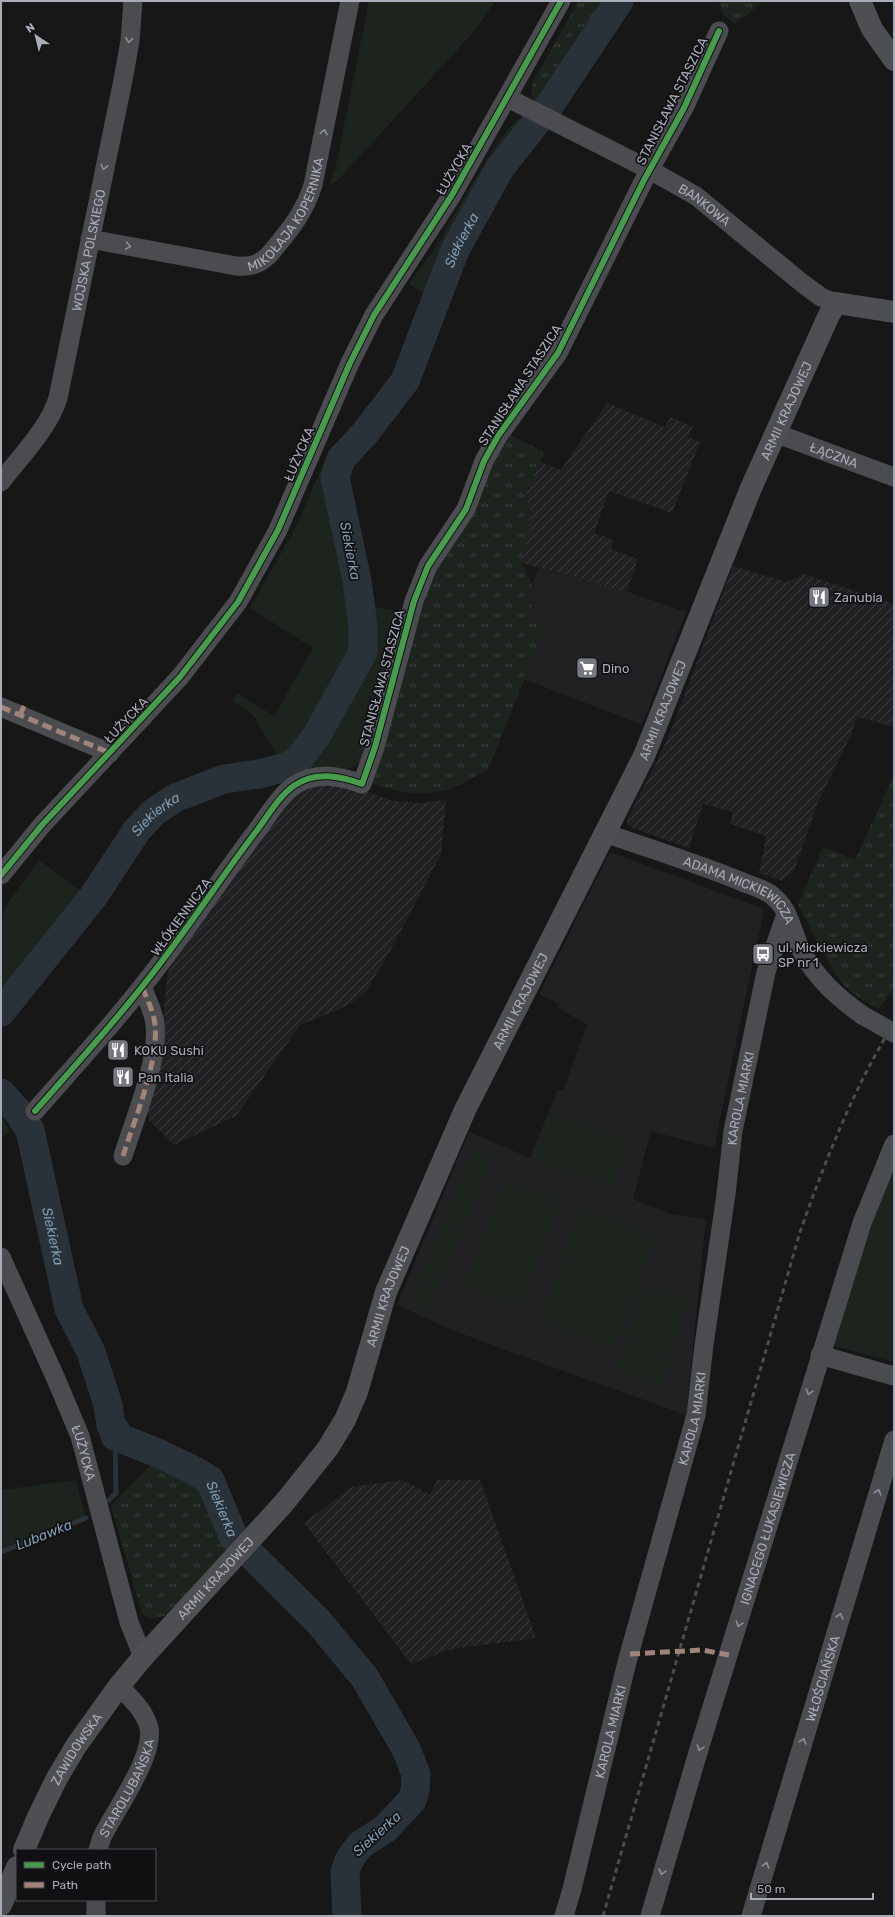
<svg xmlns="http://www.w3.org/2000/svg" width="895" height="1917" font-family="Rubik,sans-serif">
  <defs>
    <pattern id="industrial-furrows" width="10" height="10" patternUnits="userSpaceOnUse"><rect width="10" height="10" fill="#212123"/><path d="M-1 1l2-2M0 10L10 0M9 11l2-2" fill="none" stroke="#3e3f41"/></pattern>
    <pattern id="park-tufts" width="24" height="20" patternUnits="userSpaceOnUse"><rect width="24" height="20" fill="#1d241e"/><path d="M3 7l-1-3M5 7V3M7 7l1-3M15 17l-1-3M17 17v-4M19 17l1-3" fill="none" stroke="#3b413d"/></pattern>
  </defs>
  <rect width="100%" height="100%" fill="#171717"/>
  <g fill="#212123">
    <path d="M538,568L628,592L686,612L642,725L524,679L534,656L542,627L532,620V584Z"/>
    <path d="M610,852L764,909L714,1148L651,1131L633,1199L671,1214L706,1219L686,1415L494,1346L447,1328L397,1305L469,1132L530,1158L558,1089L563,1091L587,1025L559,1008V1004L539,994Z"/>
  </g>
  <g fill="url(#industrial-furrows)">
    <path d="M607,403L665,427L670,417L693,427L688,437L700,442L672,513L609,491L594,533L614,540L611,549L638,559L627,592L522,563V555L531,515L526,494L540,462L561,470Z"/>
    <path d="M733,566L787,582L804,574L894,604V727L857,717L852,733L818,802L794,871L782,881L759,873L766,836L730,824L733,812L703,804L689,848L630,827L627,823V819L660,755L674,723Z"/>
    <path d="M340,782L393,801L421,803L446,800L441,854L393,946L365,993L351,1003L336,1011L301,1024L236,1116L174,1145L149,1120L146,1103L159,1064L167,976L171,965L251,848L303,786Z"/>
    <path d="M402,1480L430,1494L437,1480H480L536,1638L452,1649L411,1664L304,1523L351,1487Z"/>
  </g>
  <g fill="#1d241e">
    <path d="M369,1H495L477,28L340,178L334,183L330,184L336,166Z"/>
    <path d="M520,119L527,122C499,159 472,200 453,242C445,260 439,280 433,299L409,284C420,269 431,254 441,239C453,219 503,123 520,119Z"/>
    <path d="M328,453C334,465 327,474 328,486C328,493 331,500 332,507C341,546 366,621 353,659C348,674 336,687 328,701C313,728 308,744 280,761L254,716L233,701L237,693L274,716L313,648L250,608L297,525Z"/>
    <path d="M371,606L405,613L362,761C344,774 317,774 295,777L319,744L366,663L372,641Z"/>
    <path d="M39,860L83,893L1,1001V917L9,902Z"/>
    <path d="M551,1111L630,1142L611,1189L532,1158Z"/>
    <path d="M1,1114L10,1131L1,1138Z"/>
    <path d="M474,1148L494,1156L429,1310L410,1301Z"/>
    <path d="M894,1162V1362L831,1345L865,1238Z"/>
    <path d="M505,1178L561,1199L521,1306L465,1285Z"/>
    <path d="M580,1208L657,1235L615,1348L539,1321Z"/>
    <path d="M643,1285L688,1298L663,1386L615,1369Z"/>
    <path d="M76,1480L86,1518L1,1552V1490Z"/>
  </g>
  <g fill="url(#park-tufts)">
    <path d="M578,1H603L540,103L533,100L531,92L533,82Z"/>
    <path d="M719,1H764L735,24L722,13Z"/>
    <path d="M508,434L544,452L526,494L531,515L530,529L522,555V563L532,584V620L542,627L534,656L488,770C472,777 456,788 439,792C415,796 390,790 368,782L426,586L476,497Z"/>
    <path d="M894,771V988L878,1009C867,1002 856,997 847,988C830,970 810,927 798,904L823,847L855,860L892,779Z"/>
    <path d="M150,1466L199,1487L227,1549L168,1615L150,1619L142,1613L111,1505Z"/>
  </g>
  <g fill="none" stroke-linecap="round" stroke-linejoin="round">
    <g stroke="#2a3239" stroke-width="5">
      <path d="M109,1500L116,1493L115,1436"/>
      <path d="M1,1552L86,1518"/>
    </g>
    <g stroke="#2a3239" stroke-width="29">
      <path id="s1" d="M1,1012L93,897L137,830L154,812L175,798L224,779L259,774L286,767L299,759L317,735L363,652V626L357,581L335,477L341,459L365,433L405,381L455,250L500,168L549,106L619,1"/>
      <path id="s2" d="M1,1093L19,1113L30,1130L69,1309L91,1352L108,1405L111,1426L116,1431L115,1436L160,1454L195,1471L210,1480L234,1538L317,1620L365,1678L406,1749L416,1774L415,1791L412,1800L385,1829L360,1845L349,1860L345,1872L347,1916"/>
    </g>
    <g stroke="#4b4c50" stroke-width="19">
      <path id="s3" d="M508,98L650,170L696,196L802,283L821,297L836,303"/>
      <path id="s4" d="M90,239L236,266C250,267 258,265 268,256C288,232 304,214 313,185L350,1"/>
      <path id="s5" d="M775,433L894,477"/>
      <path id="s6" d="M1,482C20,457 49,428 58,398L123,80L130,41L133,1"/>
      <path d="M1,707L110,753"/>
      <path id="s7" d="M605,833C650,849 696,863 740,881C751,886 766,889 775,898C790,911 793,935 802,952C818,980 836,996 862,1015"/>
      <path d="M1,875L42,825L180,677L238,602L278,530L350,363L374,315L452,195L561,1"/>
      <path d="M35,1111C78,1062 123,1013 162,961C195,918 225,872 258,829C269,814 280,795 295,785C316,771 340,776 362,784L375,747L414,601L428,566L466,509L484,461L498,436L558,353L644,180L684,108L719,31"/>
      <path d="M123,1156C134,1121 159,1061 155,1025C154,1012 147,999 142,987"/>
      <path id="s8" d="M1,1257L56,1379L80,1436L129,1622L143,1657"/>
      <path d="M820,1355L894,1376"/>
      <path id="s9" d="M98,1850L102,1837C115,1811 155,1755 149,1728C145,1711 131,1698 119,1686"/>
      <path d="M96,1900V1916"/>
      <path id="s10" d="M564,1916L572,1889L627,1662L696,1415L704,1345L726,1194L733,1131L766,972L786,914"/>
      <path id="s11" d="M650,1916L699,1749L862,1223L894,1144"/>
      <path id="s12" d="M751,1916L894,1440"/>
    </g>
    <g stroke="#4d4f52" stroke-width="22">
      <path d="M860,1L872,29L894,60"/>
      <path id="s13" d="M24,1850L38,1817L57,1778L76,1746L119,1686L143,1657L284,1503L328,1448L345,1420L357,1392L386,1292L465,1110L644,756L751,488L829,315L836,303L894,312"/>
      <path d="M1,1905L17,1867"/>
    </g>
    <path stroke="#4b4c4f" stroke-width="3" stroke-dasharray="5 4" stroke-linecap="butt" d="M603,1916L800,1232C826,1159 853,1089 894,1023"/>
    <path stroke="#4b4c50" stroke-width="19" d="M862,1015L894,1033"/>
    <g stroke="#a18479" stroke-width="5" stroke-dasharray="10 5" stroke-linecap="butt">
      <path d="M1,707L110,753"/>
      <path d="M20,715L24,706"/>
      <path d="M123,1156C134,1121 159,1061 155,1025C154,1012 147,999 142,987"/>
      <path d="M630,1654L702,1650L729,1655"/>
    </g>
    <g stroke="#111113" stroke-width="8">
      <g id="cycleway">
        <path d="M1,875L42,825L180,677L238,602L278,530L350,363L374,315L452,195L561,1"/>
        <path d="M35,1111C78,1062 123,1013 162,961C195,918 225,872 258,829C269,814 280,795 295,785C316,771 340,776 362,784L375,747L414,601L428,566L466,509L484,461L498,436L558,353L644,180L684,108L719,31"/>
      </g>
    </g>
    <use href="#cycleway" stroke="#469c4c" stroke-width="6"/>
  </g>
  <defs><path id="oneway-chevron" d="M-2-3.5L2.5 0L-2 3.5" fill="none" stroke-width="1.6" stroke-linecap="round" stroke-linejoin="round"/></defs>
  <g stroke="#8c9099">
    <use href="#oneway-chevron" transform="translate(129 40) rotate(97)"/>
    <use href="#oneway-chevron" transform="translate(324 132) rotate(-79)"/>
    <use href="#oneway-chevron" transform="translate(104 167) rotate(103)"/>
    <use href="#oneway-chevron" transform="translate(128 246) rotate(10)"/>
    <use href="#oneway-chevron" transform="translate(809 1392) rotate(107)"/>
    <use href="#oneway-chevron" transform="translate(878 1492) rotate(-73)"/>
    <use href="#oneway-chevron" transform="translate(840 1616) rotate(-73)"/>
    <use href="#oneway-chevron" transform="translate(739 1624) rotate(108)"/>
    <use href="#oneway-chevron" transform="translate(803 1741) rotate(-73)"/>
    <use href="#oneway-chevron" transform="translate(700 1748) rotate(107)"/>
    <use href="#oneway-chevron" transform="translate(766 1865) rotate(-73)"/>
    <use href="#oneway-chevron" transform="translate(662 1872) rotate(107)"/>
  </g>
  <defs>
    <g id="restaurant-square" transform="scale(1.15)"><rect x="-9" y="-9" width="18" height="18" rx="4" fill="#757880" stroke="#111113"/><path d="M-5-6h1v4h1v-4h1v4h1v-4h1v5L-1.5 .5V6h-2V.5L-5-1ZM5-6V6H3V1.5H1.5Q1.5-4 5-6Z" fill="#fff"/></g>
    <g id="supermarket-square" transform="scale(1.15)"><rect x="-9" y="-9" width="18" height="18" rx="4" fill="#757880" stroke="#111113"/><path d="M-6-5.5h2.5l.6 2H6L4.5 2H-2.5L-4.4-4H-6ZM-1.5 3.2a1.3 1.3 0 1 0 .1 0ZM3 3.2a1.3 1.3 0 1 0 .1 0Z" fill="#fff"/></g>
    <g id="bus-square" transform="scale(1.15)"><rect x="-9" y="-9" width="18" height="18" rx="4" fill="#757880" stroke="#111113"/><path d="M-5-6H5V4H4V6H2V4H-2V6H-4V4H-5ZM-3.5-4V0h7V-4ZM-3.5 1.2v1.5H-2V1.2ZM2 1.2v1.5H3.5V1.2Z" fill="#fff"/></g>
  </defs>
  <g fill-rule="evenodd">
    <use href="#restaurant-square" x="819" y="597"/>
    <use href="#supermarket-square" x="587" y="668"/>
    <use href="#bus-square" x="763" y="954"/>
    <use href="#restaurant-square" x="118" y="1050"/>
    <use href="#restaurant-square" x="123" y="1077"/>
  </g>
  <g text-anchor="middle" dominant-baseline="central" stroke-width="3.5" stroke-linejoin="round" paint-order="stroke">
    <g font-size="13" fill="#a8adb8" stroke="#111113">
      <text transform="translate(672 101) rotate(-63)">STANISŁAWA STASZICA</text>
      <text transform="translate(454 169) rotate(-60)">ŁUŻYCKA</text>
      <text stroke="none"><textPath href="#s3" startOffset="224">BANKOWA</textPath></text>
      <text stroke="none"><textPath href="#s4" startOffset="228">MIKOŁAJA KOPERNIKA</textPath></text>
      <text stroke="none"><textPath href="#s6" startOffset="253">WOJSKA POLSKIEGO</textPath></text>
      <text transform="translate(520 385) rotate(-57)">STANISŁAWA STASZICA</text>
      <text stroke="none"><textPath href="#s13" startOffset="1643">ARMII KRAJOWEJ</textPath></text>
      <text transform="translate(299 454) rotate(-67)">ŁUŻYCKA</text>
      <text stroke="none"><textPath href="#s5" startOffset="63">ŁĄCZNA</textPath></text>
      <text transform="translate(382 678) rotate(-75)">STANISŁAWA STASZICA</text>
      <text stroke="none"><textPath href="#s13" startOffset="1319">ARMII KRAJOWEJ</textPath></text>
      <text transform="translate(126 720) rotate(-47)">ŁUŻYCKA</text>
      <text stroke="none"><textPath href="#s7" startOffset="148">ADAMA MICKIEWICZA</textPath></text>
      <text transform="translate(181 917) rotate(-54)">WŁÓKIENNICZA</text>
      <text stroke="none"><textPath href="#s13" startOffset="995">ARMII KRAJOWEJ</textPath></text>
      <text stroke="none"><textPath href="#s10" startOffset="838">KAROLA MIARKI</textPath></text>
      <text stroke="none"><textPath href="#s13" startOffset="671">ARMII KRAJOWEJ</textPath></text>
      <text stroke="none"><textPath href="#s10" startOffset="514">KAROLA MIARKI</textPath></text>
      <text stroke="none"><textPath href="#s8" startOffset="213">ŁUŻYCKA</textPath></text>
      <text stroke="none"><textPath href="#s11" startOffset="405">IGNACEGO ŁUKASIEWICZA</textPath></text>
      <text stroke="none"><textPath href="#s13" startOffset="335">ARMII KRAJOWEJ</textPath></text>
      <text stroke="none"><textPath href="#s12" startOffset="248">WŁOŚCIAŃSKA</textPath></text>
      <text stroke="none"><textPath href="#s10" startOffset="190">KAROLA MIARKI</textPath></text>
      <text stroke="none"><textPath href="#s13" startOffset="114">ZAWIDOWSKA</textPath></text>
      <text stroke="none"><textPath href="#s9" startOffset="69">STAROLUBAŃSKA</textPath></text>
    </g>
    <g font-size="13" fill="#a8adb8" stroke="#111113" text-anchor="start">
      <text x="834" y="597">Zanubia</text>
      <text x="602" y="668">Dino</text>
      <text x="778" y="947">ul. Mickiewicza<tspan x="778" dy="15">SP nr 1</tspan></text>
      <text x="134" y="1050">KOKU Sushi</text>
      <text x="138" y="1077">Pan Italia</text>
    </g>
    <g font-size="14" font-style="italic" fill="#7f9bb3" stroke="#111113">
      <text stroke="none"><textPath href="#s1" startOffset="983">Siekierka</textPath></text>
      <text transform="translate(350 551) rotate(79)">Siekierka</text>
      <text stroke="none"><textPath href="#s1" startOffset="252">Siekierka</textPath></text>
      <text stroke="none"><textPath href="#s2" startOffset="156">Siekierka</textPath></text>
      <text stroke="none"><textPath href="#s2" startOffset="504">Siekierka</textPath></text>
      <text transform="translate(44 1535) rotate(-22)">Lubawka</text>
      <text transform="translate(377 1834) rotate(-42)">Siekierka</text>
    </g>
  </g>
  <rect width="895" height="1917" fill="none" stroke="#a8adb8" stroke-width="4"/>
  <rect x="16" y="1849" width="140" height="52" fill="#111113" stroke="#4d4f55"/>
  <rect x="24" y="1862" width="20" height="6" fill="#469c4c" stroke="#4d4f55"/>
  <text x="52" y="1869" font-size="12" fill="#a8adb8">Cycle path</text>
  <rect x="24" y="1882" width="20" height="6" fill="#a18479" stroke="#4d4f55"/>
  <text x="52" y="1889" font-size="12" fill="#a8adb8">Path</text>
  <g transform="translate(36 36) rotate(325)" stroke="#111113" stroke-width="3" paint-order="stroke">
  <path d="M0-3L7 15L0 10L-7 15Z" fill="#a8adb8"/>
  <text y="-6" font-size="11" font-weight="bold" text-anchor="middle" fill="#a8adb8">N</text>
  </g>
  <path d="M751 1893v6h122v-6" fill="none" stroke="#a8adb8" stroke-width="2"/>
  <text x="757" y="1893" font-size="12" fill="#a8adb8" stroke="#111113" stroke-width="3" paint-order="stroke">50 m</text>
</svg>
